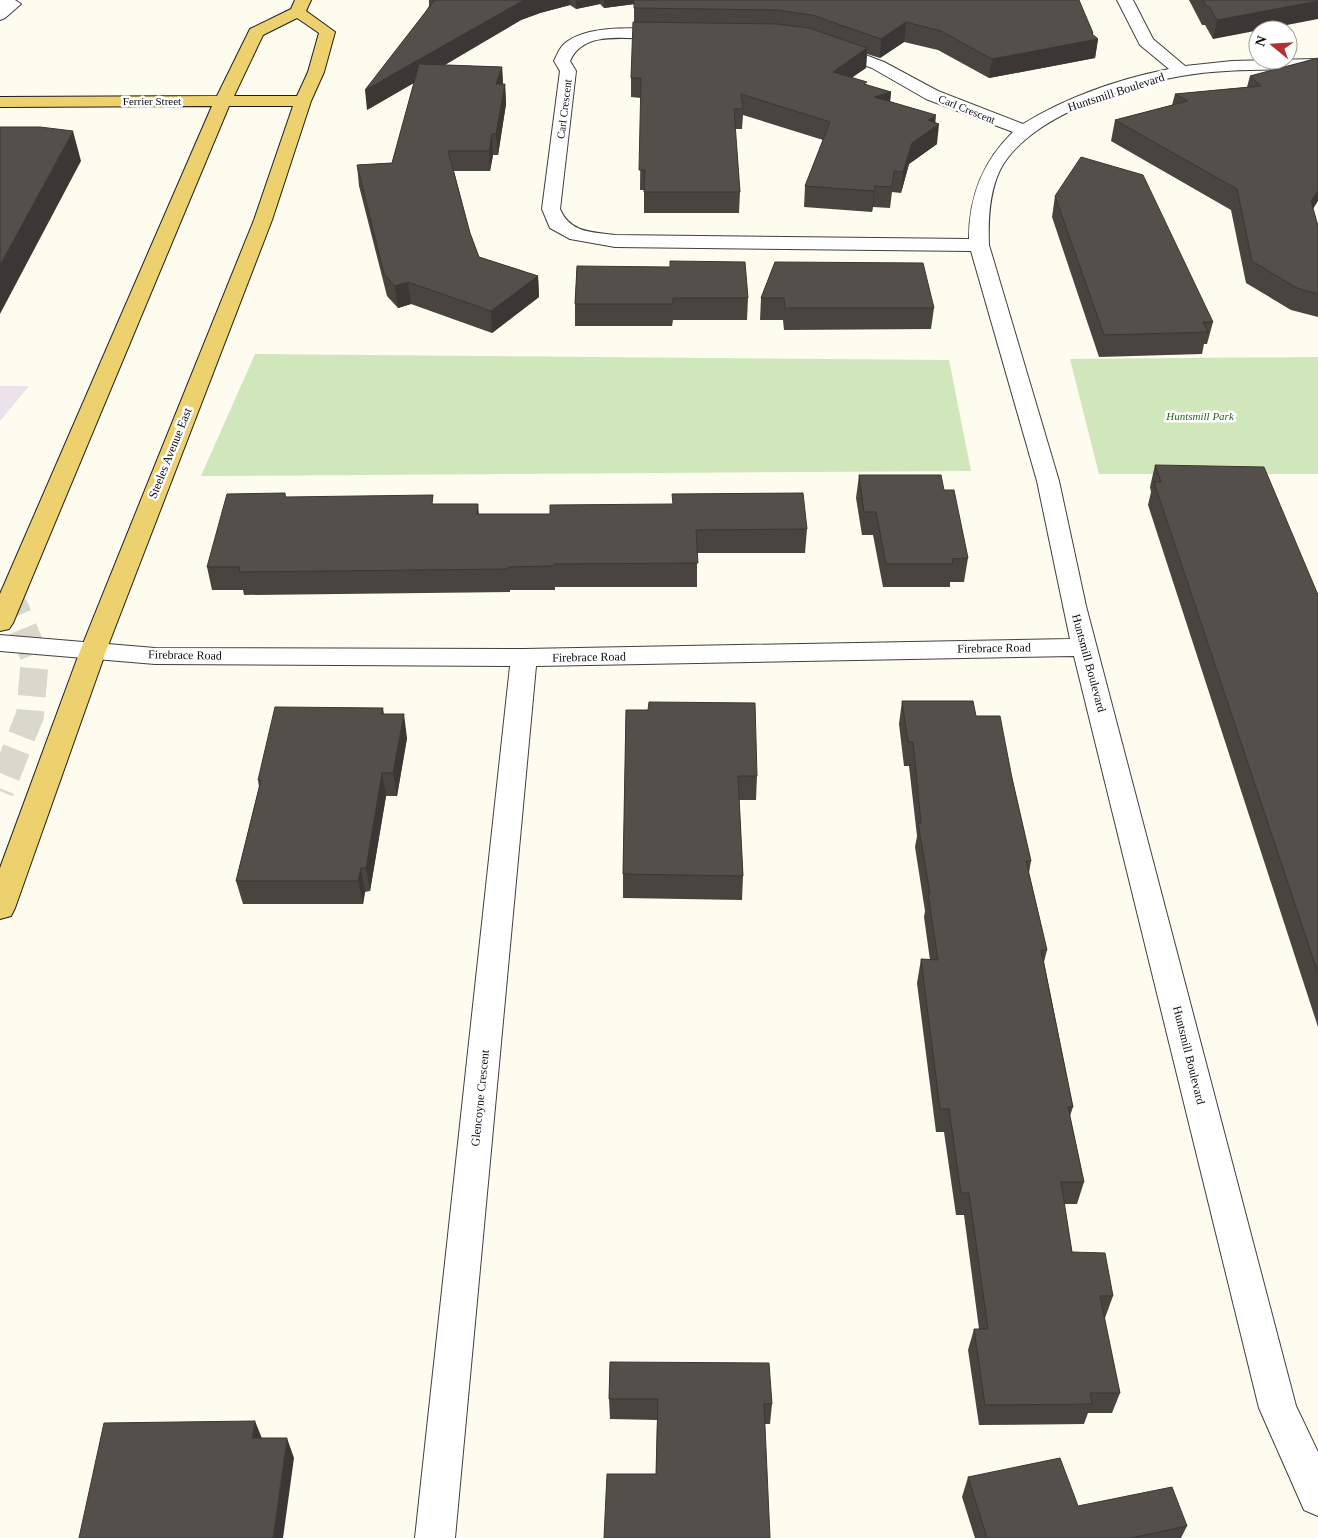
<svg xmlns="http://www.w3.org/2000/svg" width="1318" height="1538" font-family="Georgia,serif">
  <rect width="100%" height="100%" fill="#fefbef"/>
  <path fill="#ebe2eb" d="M0,386H29L0,421Z"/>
  <g fill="#d0e6bb">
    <path d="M255,354L949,360L971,471L201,476Z"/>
    <path d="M1318,357V474H1099L1070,359Z"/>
  </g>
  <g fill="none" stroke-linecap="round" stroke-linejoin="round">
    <path stroke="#dad7cd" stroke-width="28" stroke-dasharray="28 14" stroke-linecap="butt" d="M0,595L15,608L35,658L30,715L0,791"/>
    <g stroke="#404040" stroke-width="2">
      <g id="minor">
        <path d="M0,0H15L21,4L5,18L0,20Z"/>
        <path d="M1117,0H1133L1153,39L1185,66L1232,61L1318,59V69C1273,70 1226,68 1181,76C1126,85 1027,117 1000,170C989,193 988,220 989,245L1059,481L1086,606L1296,1406L1318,1452V1516L1304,1510L1259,1408L1074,656L536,666L455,1538H415L510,666L155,664L0,651V635L155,648L524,649L1070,639L1037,481L971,251L615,247L570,239L550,228L542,209L560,71L554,61C557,55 559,49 564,44C588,23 640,29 670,29L676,31L678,34L676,37C644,45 587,23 570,61L576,71L560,209C570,233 592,232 615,235L969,239C969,197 982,162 1013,132L926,99L872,68L825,50L823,47L831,42L884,62L938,91L1023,124C1067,97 1119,79 1169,69L1140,45Z"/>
      </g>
    </g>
    <g stroke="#1e1e1e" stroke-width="2">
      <path id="major" d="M295,0H311L306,11L335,32L324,72L311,101L272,220L106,651L15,908L11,916L0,919V868L80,651L254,220L293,106H229L13,623L9,629L0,631V594L212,106L0,107V97L217,96L250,29L291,9ZM297,18L319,33L308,72L297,96H234L263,35Z"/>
    </g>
    <use href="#minor" fill="#fff" fill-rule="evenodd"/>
    <use href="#major" fill="#eed16f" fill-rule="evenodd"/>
  </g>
  <g fill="#494440">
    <path d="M429,0H1079L1093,35L1098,39L1095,58L989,78L938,50L904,42L880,58L867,54L866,68L852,77L867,85L891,92L890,101L936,123L937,144L909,164L901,193L892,192L890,208L873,207L872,212L804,207L805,186L823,140L743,115L742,129H735L740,192L739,213H644V190H640L641,98L631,97V78L634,22V4L604,8L600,4L576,9L570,5L540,13L521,20L445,65L502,67L503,84H505L506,104L498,155H493L490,171H454L470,233L479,257L538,276L539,297L492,333L411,304L398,308L387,296L359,186L357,165L392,163L414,83L367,110L429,6Z"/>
    <path d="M1189,0H1318L1213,39L1205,25H1202Z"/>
    <path d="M1318,58L1313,209L1318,226V317L1291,310L1246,283L1231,210L1111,141L1115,120L1172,105L1175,94L1247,87L1250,76Z"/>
    <path d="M1055,196L1213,322L1207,344H1204L1202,354L1099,357L1052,217Z"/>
    <path d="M775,262L934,308L931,329L784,330L783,320H760L761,298Z"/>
    <path d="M577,266L748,298L747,320H673L672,326H575V304Z"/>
    <path d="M1155,465L1318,595V1027L1148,505L1151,492L1150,487Z"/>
    <path d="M859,475L944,490L968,558L964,582H950V587H883L873,535H862L856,498Z"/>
    <path d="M285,493L286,497L434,504H478L479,514L807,529L805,553H697V587H555V590H510V592L244,595L243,590H212L207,567Z"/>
    <path d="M902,701L976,716L1012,778L1031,861L1029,873L1047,950L1044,962L1073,1107L1070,1116L1084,1182L1077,1204H1064L1072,1252L1113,1296L1105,1318H1104L1120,1393L1112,1413H1088L1084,1424L979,1425L968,1350L974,1329H979L964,1215H956L944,1132H936L917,983L921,959L930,960L924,917L925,911L915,847L917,836L909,766H904L899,724Z"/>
    <path d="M383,708L384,714L407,738L397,796H386L370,891L365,892L363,904H243L236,881L259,787L258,780Z"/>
    <path d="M626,710L757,776L756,800H739L743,876L742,900L623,898V874Z"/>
    <path d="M610,1362L772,1404L770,1424H765L656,1474L657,1420L610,1419L609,1399Z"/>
    <path d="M968,1477L1078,1506L1187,1526L1181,1538H975L962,1497Z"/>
  </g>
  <g fill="#3c3734">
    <path d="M524,0H570V5L540,13L521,20L367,110L365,90Z"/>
    <path d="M576,0H600V4L576,9Z"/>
    <path d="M604,0H635V4L604,8Z"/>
    <path d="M1318,1V19L1213,39L1217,20Z"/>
    <path d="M906,22L904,42L880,58L881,39Z"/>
    <path d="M1093,33L1092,40L1098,39L1095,58L989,78L992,59Z"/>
    <path d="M867,48L866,68L831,92L833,72Z"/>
    <path d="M502,67L503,87L496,84Z"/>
    <path d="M505,84L506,104L498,155L496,134Z"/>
    <path d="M891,92L889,112L874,97Z"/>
    <path d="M936,115L935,126L939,124L937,144L909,164L901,193L903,172L912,143L928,120Z"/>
    <path d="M73,131L81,161L0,314V265Z"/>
    <path d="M492,134L493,155L490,171L489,151Z"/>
    <path d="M875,186L873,207L872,212L874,191Z"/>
    <path d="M1318,190V201L1305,222L1311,201Z"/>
    <path d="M538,276L539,297L492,333L491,311Z"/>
    <path d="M408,282L411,304L398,308L395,286Z"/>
    <path d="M404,714L407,738L397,796L393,773Z"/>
    <path d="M382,773L386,796L370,891L366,868Z"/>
    <path d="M361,868L365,892L363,904L358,881Z"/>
    <path d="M255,1421L263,1441L252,1438Z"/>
    <path d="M287,1438L294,1458L283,1538H273Z"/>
  </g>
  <g fill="#554f4b" stroke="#3c3734">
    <path d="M434,0H524L365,90L434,1Z"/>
    <path d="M634,0H1079L1093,33H1091L1098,39L992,59L941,31L906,22L881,39L812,15L777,10L634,8Z"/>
    <path d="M1203,0H1318V1L1217,20L1209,6H1206Z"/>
    <path d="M633,22L777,24L809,28L867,48L833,72L867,82L864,84L891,92L874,97L936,115L928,120L939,124L912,143L903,172L894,171L892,187L875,186L874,191L805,186L830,122L741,94L743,109H734L740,192H644L645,170H639L641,78H631Z"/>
    <path d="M1318,58V190L1311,201L1318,226V294L1297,288L1252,261L1237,189L1115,120L1188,101L1175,94L1261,86L1250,76Z"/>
    <path d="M419,64L502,67L496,84H505L496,134H492L489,151H448L470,233L479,257L538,276L491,311L408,282L395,286L384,274L357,165L392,163Z"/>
    <path d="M0,127H40L73,131L0,265Z"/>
    <path d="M1081,157L1143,175L1213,322H1203L1208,332L1104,335L1055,196Z"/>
    <path d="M670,261L745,262L748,298H673V304H575L577,266L670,267Z"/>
    <path d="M775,262L923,263L934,308H785L784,298H761Z"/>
    <path d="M1155,465L1264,467L1318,595V973L1154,482H1161Z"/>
    <path d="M859,475H941L944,490H954L968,558L952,559L953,564H886L876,512H864Z"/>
    <path d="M285,493V497L433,495L432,504H478L477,514H550V505L673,504L672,494L803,493L807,529L696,530L698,563L554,564L553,566L508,567V569L239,572L240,567H207L227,494Z"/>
    <path d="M902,701H973L976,716H1000L1012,778L1031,861H1026L1047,950H1041L1073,1107H1068L1084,1182H1061L1072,1252L1105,1253L1113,1296H1100L1120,1393H1090L1092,1404L985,1405L974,1329H988L969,1193H961L949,1109H940L921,959L938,960L928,894H930L918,823H921L913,742H908Z"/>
    <path d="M649,702L755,703L757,776H738L743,876L623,874L626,710H648Z"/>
    <path d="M275,707L383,708L381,714H404L393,773H382L366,868H361L358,881H236L261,780H258Z"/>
    <path d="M610,1362L769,1363L772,1404H764L770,1538H604L607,1474H656L658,1399H609Z"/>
    <path d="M255,1421L252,1438H287L273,1538H79L104,1423Z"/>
    <path d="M1060,1458L1078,1506L1172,1487L1187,1526L1131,1538H987L968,1477Z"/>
  </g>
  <g text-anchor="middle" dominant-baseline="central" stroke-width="5" stroke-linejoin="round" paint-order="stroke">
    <g font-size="11" fill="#0d0d0d" stroke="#fff">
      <text x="152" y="101">Ferrier Street</text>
      <text transform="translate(564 109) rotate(-83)">Carl Crescent</text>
      <text transform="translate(967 109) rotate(22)">Carl Crescent</text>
    </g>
    <g font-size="11" font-style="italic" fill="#2e6023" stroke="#fff">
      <text x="1200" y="416">Huntsmill Park</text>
    </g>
    <g font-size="12" fill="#0d0d0d" stroke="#fff">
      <text transform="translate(1116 92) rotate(-18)">Huntsmill Boulevard</text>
      <text transform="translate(170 453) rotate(-68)">Steeles Avenue East</text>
      <text transform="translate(994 648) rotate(-1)">Firebrace Road</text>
      <text transform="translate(185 655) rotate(1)">Firebrace Road</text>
      <text transform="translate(589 657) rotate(-1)">Firebrace Road</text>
      <text transform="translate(1089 663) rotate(75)">Huntsmill Boulevard</text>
      <text transform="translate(1189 1055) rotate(76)">Huntsmill Boulevard</text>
      <text transform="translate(480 1098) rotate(-84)">Glencoyne Crescent</text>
    </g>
  </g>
  <g transform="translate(1273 45) rotate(288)"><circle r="24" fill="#ffffff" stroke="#9e9e9e"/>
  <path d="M0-4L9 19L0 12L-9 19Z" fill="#b33034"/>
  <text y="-8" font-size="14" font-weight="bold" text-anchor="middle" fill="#0d0d0d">N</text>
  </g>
</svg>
